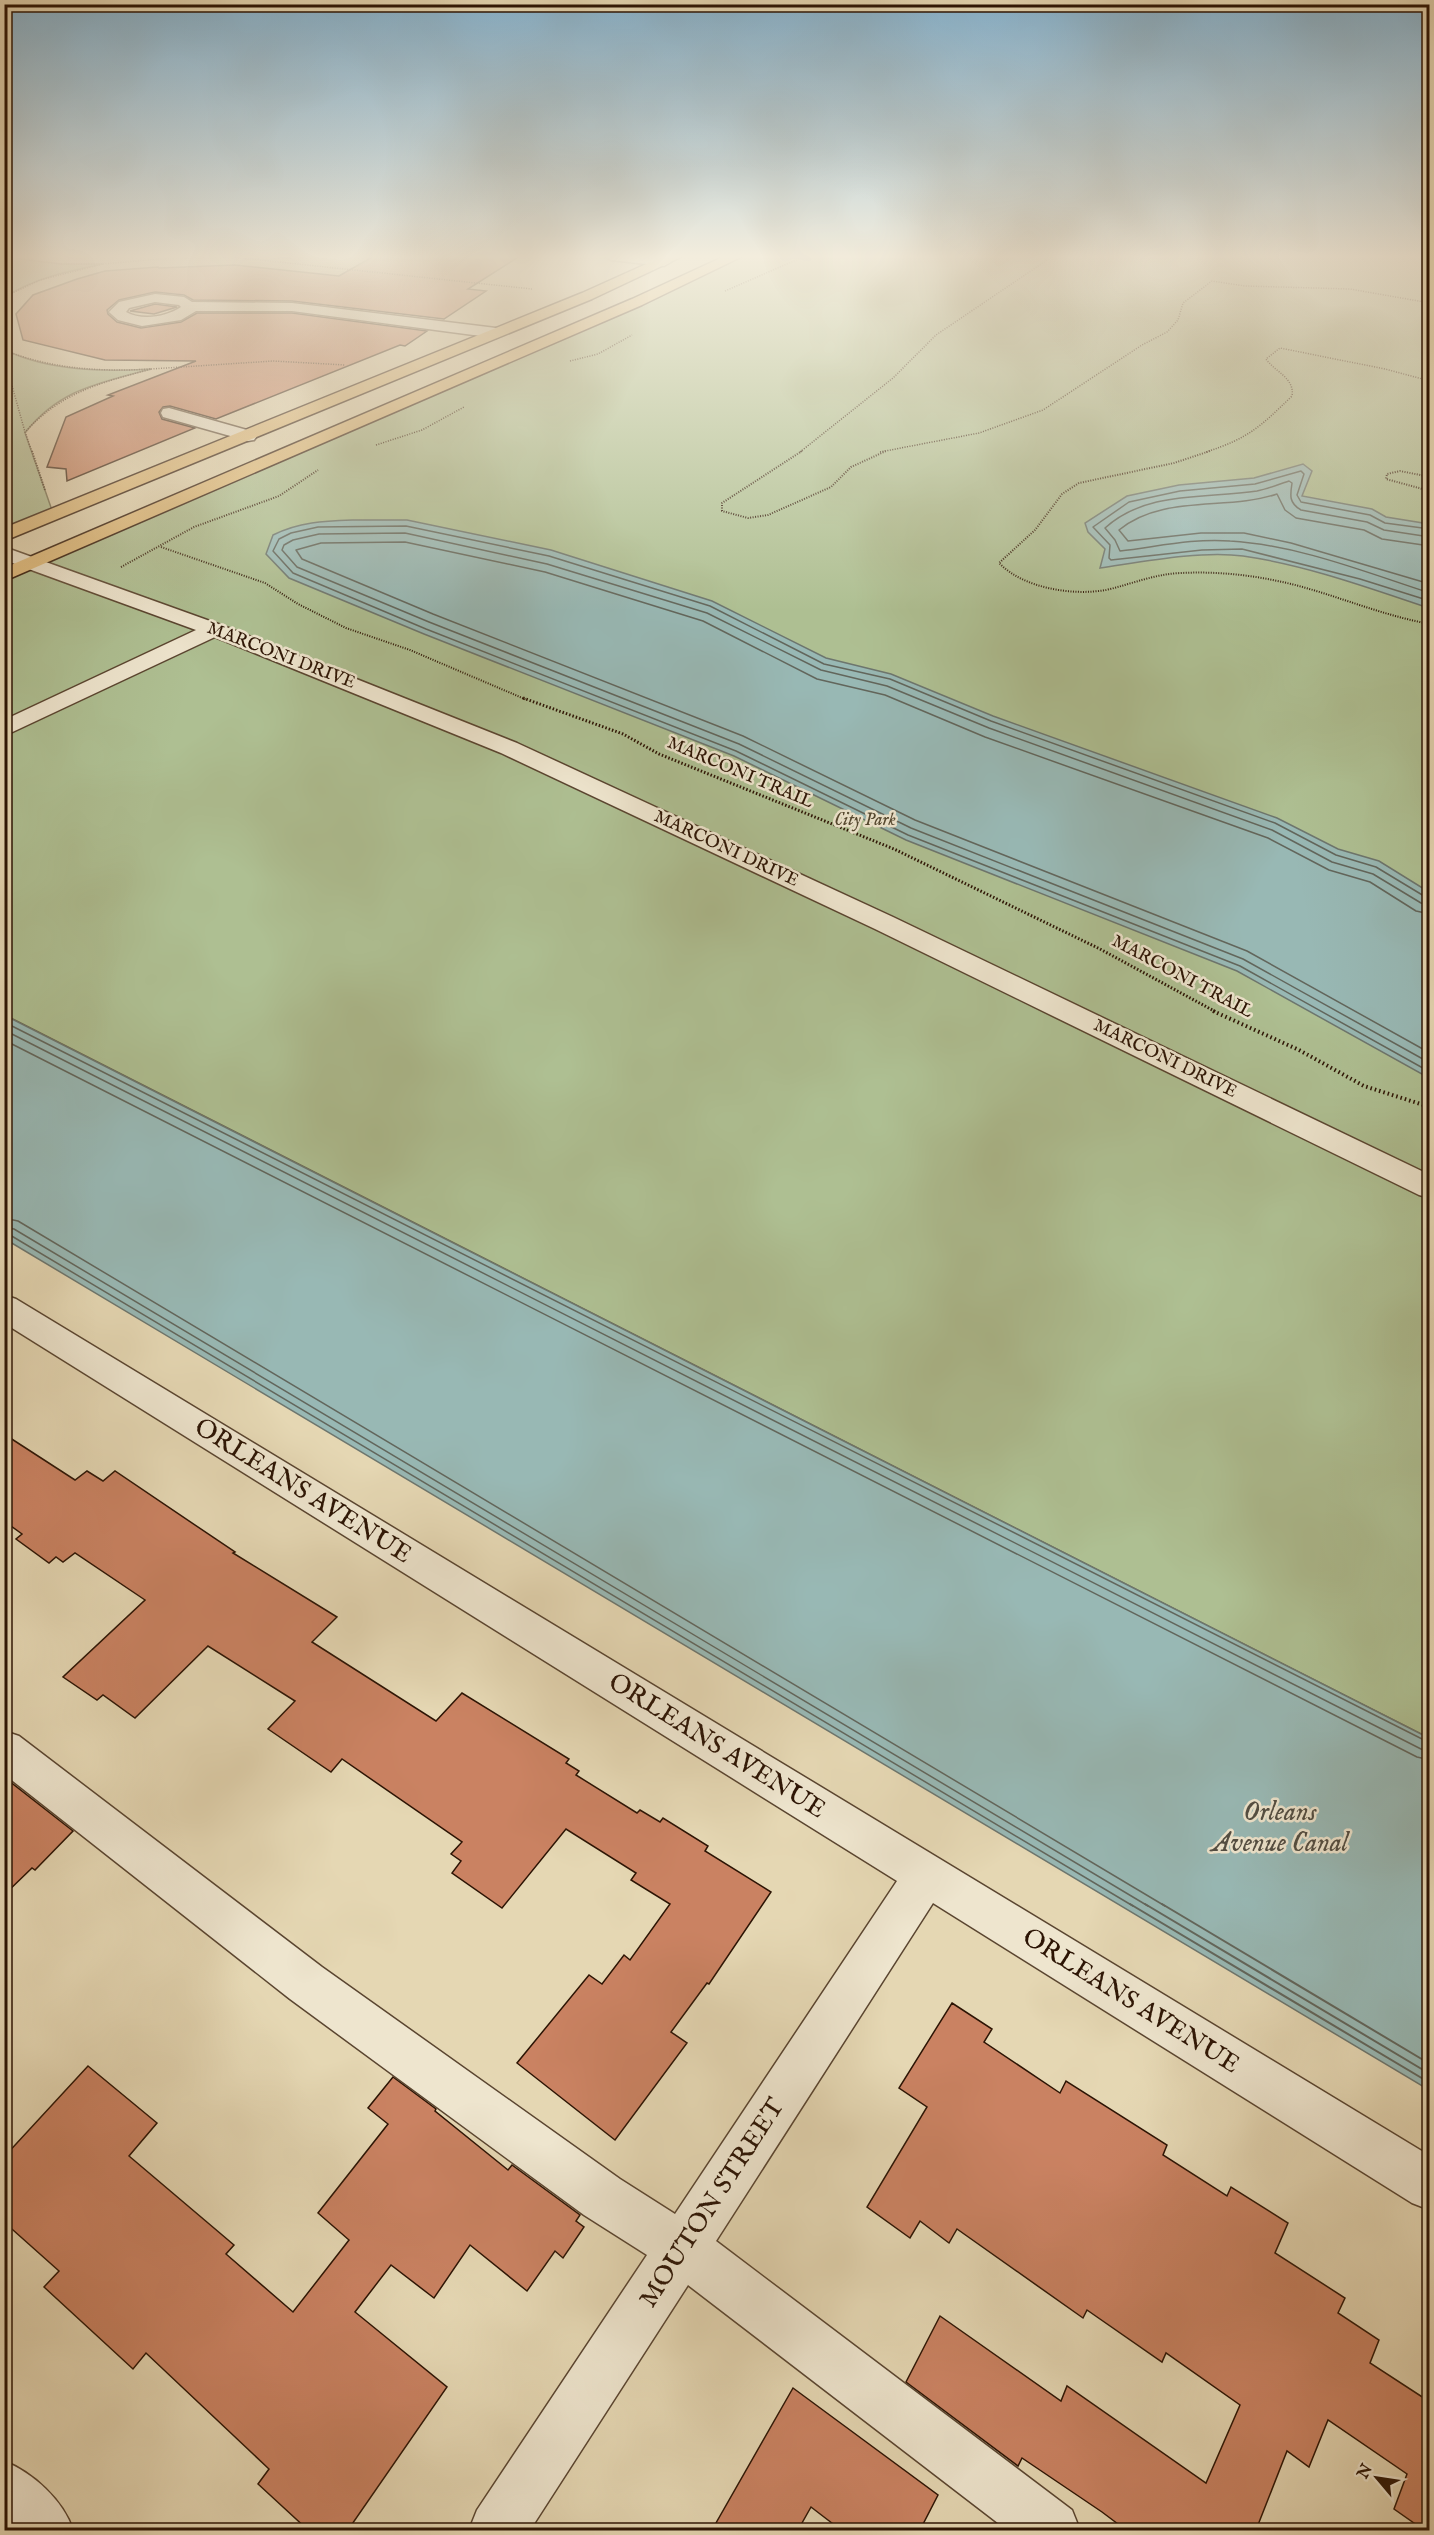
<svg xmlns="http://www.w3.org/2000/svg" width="1434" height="2535" font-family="'IM FELL English',serif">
  <rect width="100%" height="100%" fill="#e5d7b3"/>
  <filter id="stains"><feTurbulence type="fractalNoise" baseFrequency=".00333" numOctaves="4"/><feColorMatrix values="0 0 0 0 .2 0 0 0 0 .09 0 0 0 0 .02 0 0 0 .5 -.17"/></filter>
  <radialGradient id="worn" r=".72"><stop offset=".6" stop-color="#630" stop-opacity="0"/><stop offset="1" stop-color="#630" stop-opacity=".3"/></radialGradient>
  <g fill="#aebf92" stroke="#6d6a4b" stroke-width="1.5">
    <path d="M736,256H1429V1738L5,1015L4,575Z"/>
    <path d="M5,257L61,264H103C69,271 34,278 5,297Z"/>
    <path d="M5,350C49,371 103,372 151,369C100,383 59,389 25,433L54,516L5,535Z"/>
  </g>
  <g fill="#98b8b4" stroke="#6d766e" stroke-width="1.5">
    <path d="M1303,464L1312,471L1302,496L1372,509L1386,517L1429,524V608C1369,588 1306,565 1243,556C1202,550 1141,562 1100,568L1105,549L1088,532L1085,523L1127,496L1179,485L1254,478Z"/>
    <path d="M352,520H407L551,550L712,601L826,658L891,674L993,716L1277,818L1338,849L1379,861L1429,892V1078L1237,971L906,840L734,756L424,634L289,578L266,554L273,535C299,522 324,521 352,520Z"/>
    <path d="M4,1015L1429,1738V2090L5,1239Z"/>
  </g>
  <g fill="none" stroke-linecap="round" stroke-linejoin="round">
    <g stroke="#62665c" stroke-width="1.5">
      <path d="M1430,529L1385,523L1370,515L1301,502L1297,495L1304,474L1301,471L1255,484L1180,491L1129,502L1093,527L1110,545L1109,558L1111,560L1202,550L1242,549L1360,579L1430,601"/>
      <path d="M1430,537L1384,530L1367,522L1301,510C1289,503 1290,496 1292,483L1289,481C1279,484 1268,489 1257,491C1205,499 1147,490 1105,528L1115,540L1120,551C1156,547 1193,538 1230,541C1298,545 1365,572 1430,593"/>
      <path d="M1430,546L1382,539L1364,530L1296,518L1285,510L1277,494C1227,511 1162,494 1119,530L1128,541L1201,533H1244L1291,543L1430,584"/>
      <path d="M1430,897L1424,896L1376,867L1336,855L1275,823L991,721L890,679L824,664L710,606L549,556L406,526L318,527L291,533L279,539L273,551L293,573L426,629L736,751L908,835L1240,966L1430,1072"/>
      <path d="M1430,905L1421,903L1373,874L1332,862L1272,830L989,728L887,686L821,670L707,613L547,564L405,533L319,534L293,540L284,545L282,550L297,567L429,622L739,744L911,828L1243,959L1430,1063"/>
      <path d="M1430,914L1416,911L1370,882L1329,870L1268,838L985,737L885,695L817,679L703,621L545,572L405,542L321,543L296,550L302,559L433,614L743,736L915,820L1247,951L1430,1053"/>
      <path d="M4,1022L1430,1743"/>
      <path d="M4,1030L1421,1749L1430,1751"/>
      <path d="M4,1040L1417,1757L1430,1760"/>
      <path d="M4,1218L18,1221L1165,1906"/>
      <path d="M4,1227L14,1229L1148,1906"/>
      <path d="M4,1234L10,1235L1133,1906"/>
    </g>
    <g stroke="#62665c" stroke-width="2">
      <path d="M1130,1904L1430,2083"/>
      <path d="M1145,1904L1430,2074"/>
      <path d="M1162,1904L1430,2064"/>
    </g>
  </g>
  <g fill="#ca8262" stroke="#2c1404" stroke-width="1.5">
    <path d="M374,256H520L468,289L486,291L444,319L292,301L193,300L184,295L155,292L119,300L107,310L108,314L117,322L141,328L181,322L197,313H292L427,331L405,346L400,345L216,419L170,406L163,407L159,412L162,419L195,428L67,481L66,469L47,467L66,417L113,396L108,395L196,361L105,360L23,340L16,314L33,295L77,279L105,271L158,267L159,268L235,265L339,276Z"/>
    <path d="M155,304L177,307L154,314L130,311Z"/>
    <path d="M4,1434L75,1480L87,1471L103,1481L115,1471L235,1552L233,1553L337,1617L312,1642L436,1721L462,1693L569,1759L566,1763L579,1771L576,1775L637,1813L640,1810L660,1822L663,1818L708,1846L705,1851L771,1892L709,1984L707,1983L671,2032L687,2043L615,2140L517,2063L589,1975L602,1984L624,1955L630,1960L670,1904L631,1880L636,1873L566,1829L502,1908L452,1873L461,1861L451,1854L462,1842L342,1759L331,1772L268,1729L295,1701L208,1646L135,1718L103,1695L97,1700L63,1677L145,1600L75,1553L63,1562L56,1557L49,1563L16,1539L22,1534L4,1521Z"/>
    <path d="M4,1777L73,1831L35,1870L32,1868L4,1895Z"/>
    <path d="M952,2003L992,2029L984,2042L1060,2093L1066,2081L1167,2145L1163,2155L1227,2196L1231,2187L1288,2223L1275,2253L1345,2298L1338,2313L1379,2340L1370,2363L1430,2402V2530H1424L1394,2509L1407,2474L1328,2420L1309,2467L1287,2451L1256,2530H1126L1102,2512L1022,2458L1018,2466L906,2382L940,2316L1061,2401L1067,2386L1206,2483L1240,2405L1166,2353L1162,2362L1087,2310L1083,2318L957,2229L949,2243L920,2221L910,2238L867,2207L927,2107L899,2088Z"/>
    <path d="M88,2066L157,2123L129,2156L234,2245L226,2254L293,2312L349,2240L318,2213L388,2124L368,2108L393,2077L436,2109L435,2111L508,2170L512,2165L580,2215L576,2221L584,2227L563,2258L555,2251L527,2291L470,2245L434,2298L391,2265L355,2312L447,2387L348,2530H308L258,2484L269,2469L146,2353L133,2369L44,2287L59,2271L4,2222V2157Z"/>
    <path d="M793,2388L938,2495L920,2530H841L811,2507L798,2530H712Z"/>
  </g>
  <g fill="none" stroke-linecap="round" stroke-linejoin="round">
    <g stroke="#5a4530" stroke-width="3">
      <g id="minor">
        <path d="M604,256H649L669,259L671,262L664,266L611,260Z"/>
        <path d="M155,294L184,297L192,302L292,303L496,328L504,333L496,338L292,311H196L181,320L142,326L118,320L109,312L119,302ZM155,302L179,305L181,307C166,317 142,321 126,312L129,308Z"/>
        <path d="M169,408L254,432L257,436L254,440L248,441L163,417L161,413L163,409Z"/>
        <path d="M4,547L221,625L517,743L893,917L1430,1175V1198L1419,1195L875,929L501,753L215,637L4,736V720L196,630L4,560Z"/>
        <path d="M4,1295L16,1299L1430,2156V2210L1412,2203L933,1903L716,2241L1072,2510L1080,2530H1007L688,2285L530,2530H469L477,2510L647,2255L584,2215L290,1999L4,1774V1731L19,1736L322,1967L620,2179L675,2214L897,1881L4,1323Z"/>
        <path d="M4,2461C33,2473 63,2500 73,2530H6Z"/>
      </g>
    </g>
    <g stroke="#2c1404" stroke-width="3">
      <g id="major">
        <path d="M664,256H683L592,299L4,541V528L582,293Z"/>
        <path d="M725,256H743L642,305L4,581V568L632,299Z"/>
      </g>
    </g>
    <g stroke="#2c1404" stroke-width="1.5" stroke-dasharray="1 1.5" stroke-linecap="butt">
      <path d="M4,257L61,264H103L40,280L4,297"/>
      <path d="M103,264L159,259L232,257L532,289"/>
      <path d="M725,291L805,256"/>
      <path d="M4,350C52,369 100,372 151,369C100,383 62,392 25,432L32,452"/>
      <path d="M4,357L25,432"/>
      <path d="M570,361L598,354L632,335"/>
      <path d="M151,369L273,361L345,365"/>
      <path d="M376,445L422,430L464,407"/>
      <path d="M800,452L893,378L936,335L1053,256"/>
      <path d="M880,452L979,433L1043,410L1142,345L1167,332L1178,320L1183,303L1212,281L1245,286L1350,289L1430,303"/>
      <path d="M1206,452C1249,438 1260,427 1292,396C1295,378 1275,372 1266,359L1280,348L1385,369L1430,381"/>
    </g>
    <g stroke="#2c1404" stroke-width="2" stroke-dasharray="1 1.5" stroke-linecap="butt">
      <path d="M32,451L45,490"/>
      <path d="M802,451L722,503V511L748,518L768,515L831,487L851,467L886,451"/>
      <path d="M1210,451L1174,463L1079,483L1062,494L1035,530L999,563C1023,588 1072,596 1106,590C1132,584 1154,574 1181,573C1221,571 1261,576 1299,586C1343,598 1385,616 1430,624"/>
      <path d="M1430,477L1400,471L1387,474L1386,479L1430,491"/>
      <path d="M161,547L265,583L298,604L346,628L410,650L527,700"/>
      <path d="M121,567L194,527L279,496L318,470"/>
    </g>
    <path stroke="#2c1404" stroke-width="3" stroke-dasharray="1.5 2" stroke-linecap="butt" d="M523,698L623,734L659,754L894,849L1100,949L1216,1012"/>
    <path stroke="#2c1404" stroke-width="4" stroke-dasharray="1.5 3" stroke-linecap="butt" d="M1213,1011L1299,1050L1364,1086L1430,1107"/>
    <use href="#minor" fill="#eee5ce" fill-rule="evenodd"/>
    <use href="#major" fill="#e2bc7a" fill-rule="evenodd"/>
  </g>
  <linearGradient id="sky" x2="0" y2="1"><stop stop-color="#88b6d3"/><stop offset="0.42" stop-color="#f3eddd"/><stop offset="1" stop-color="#f3eddd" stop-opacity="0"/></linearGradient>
  <rect width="1434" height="611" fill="url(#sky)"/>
  <g text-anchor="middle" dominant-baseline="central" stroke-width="5" stroke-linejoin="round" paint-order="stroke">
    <g font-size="18" fill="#2c1404" stroke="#eee5ce">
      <text transform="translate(281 656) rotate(21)">MARCONI DRIVE</text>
      <text transform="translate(740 773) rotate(23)">MARCONI TRAIL</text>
      <text transform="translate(726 849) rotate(25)">MARCONI DRIVE</text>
      <text transform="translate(1182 977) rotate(28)">MARCONI TRAIL</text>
      <text transform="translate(1165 1059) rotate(26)">MARCONI DRIVE</text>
    </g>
    <g font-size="18" font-style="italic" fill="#53472f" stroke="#eee5ce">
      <text x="865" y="820">City Park</text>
    </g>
    <g font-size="26" fill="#2c1404" stroke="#eee5ce">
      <text transform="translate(303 1491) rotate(32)">ORLEANS AVENUE</text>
      <text transform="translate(717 1746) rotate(32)">ORLEANS AVENUE</text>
      <text transform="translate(1131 2001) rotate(32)">ORLEANS AVENUE</text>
      <text transform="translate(712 2203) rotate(-57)">MOUTON STREET</text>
    </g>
    <g font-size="27" font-style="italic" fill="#524d42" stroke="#eee5ce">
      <text x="1280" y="1813">Orleans<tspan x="1280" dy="31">Avenue Canal</tspan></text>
    </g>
  </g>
  <rect width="1434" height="2535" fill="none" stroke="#e5d7b3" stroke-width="24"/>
  <rect x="6" y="6" width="1422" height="2523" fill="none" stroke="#2c1404" stroke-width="3"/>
  <rect x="12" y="12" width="1410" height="2511" fill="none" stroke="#2c1404" stroke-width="1.5"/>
  <g transform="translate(1377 2478) rotate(299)" stroke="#eee5ce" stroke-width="4.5" paint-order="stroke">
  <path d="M0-4.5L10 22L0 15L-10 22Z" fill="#2c1404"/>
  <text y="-9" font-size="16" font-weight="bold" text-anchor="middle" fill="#2c1404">N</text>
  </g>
  <rect width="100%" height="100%" filter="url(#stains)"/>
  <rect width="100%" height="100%" fill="url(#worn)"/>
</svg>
